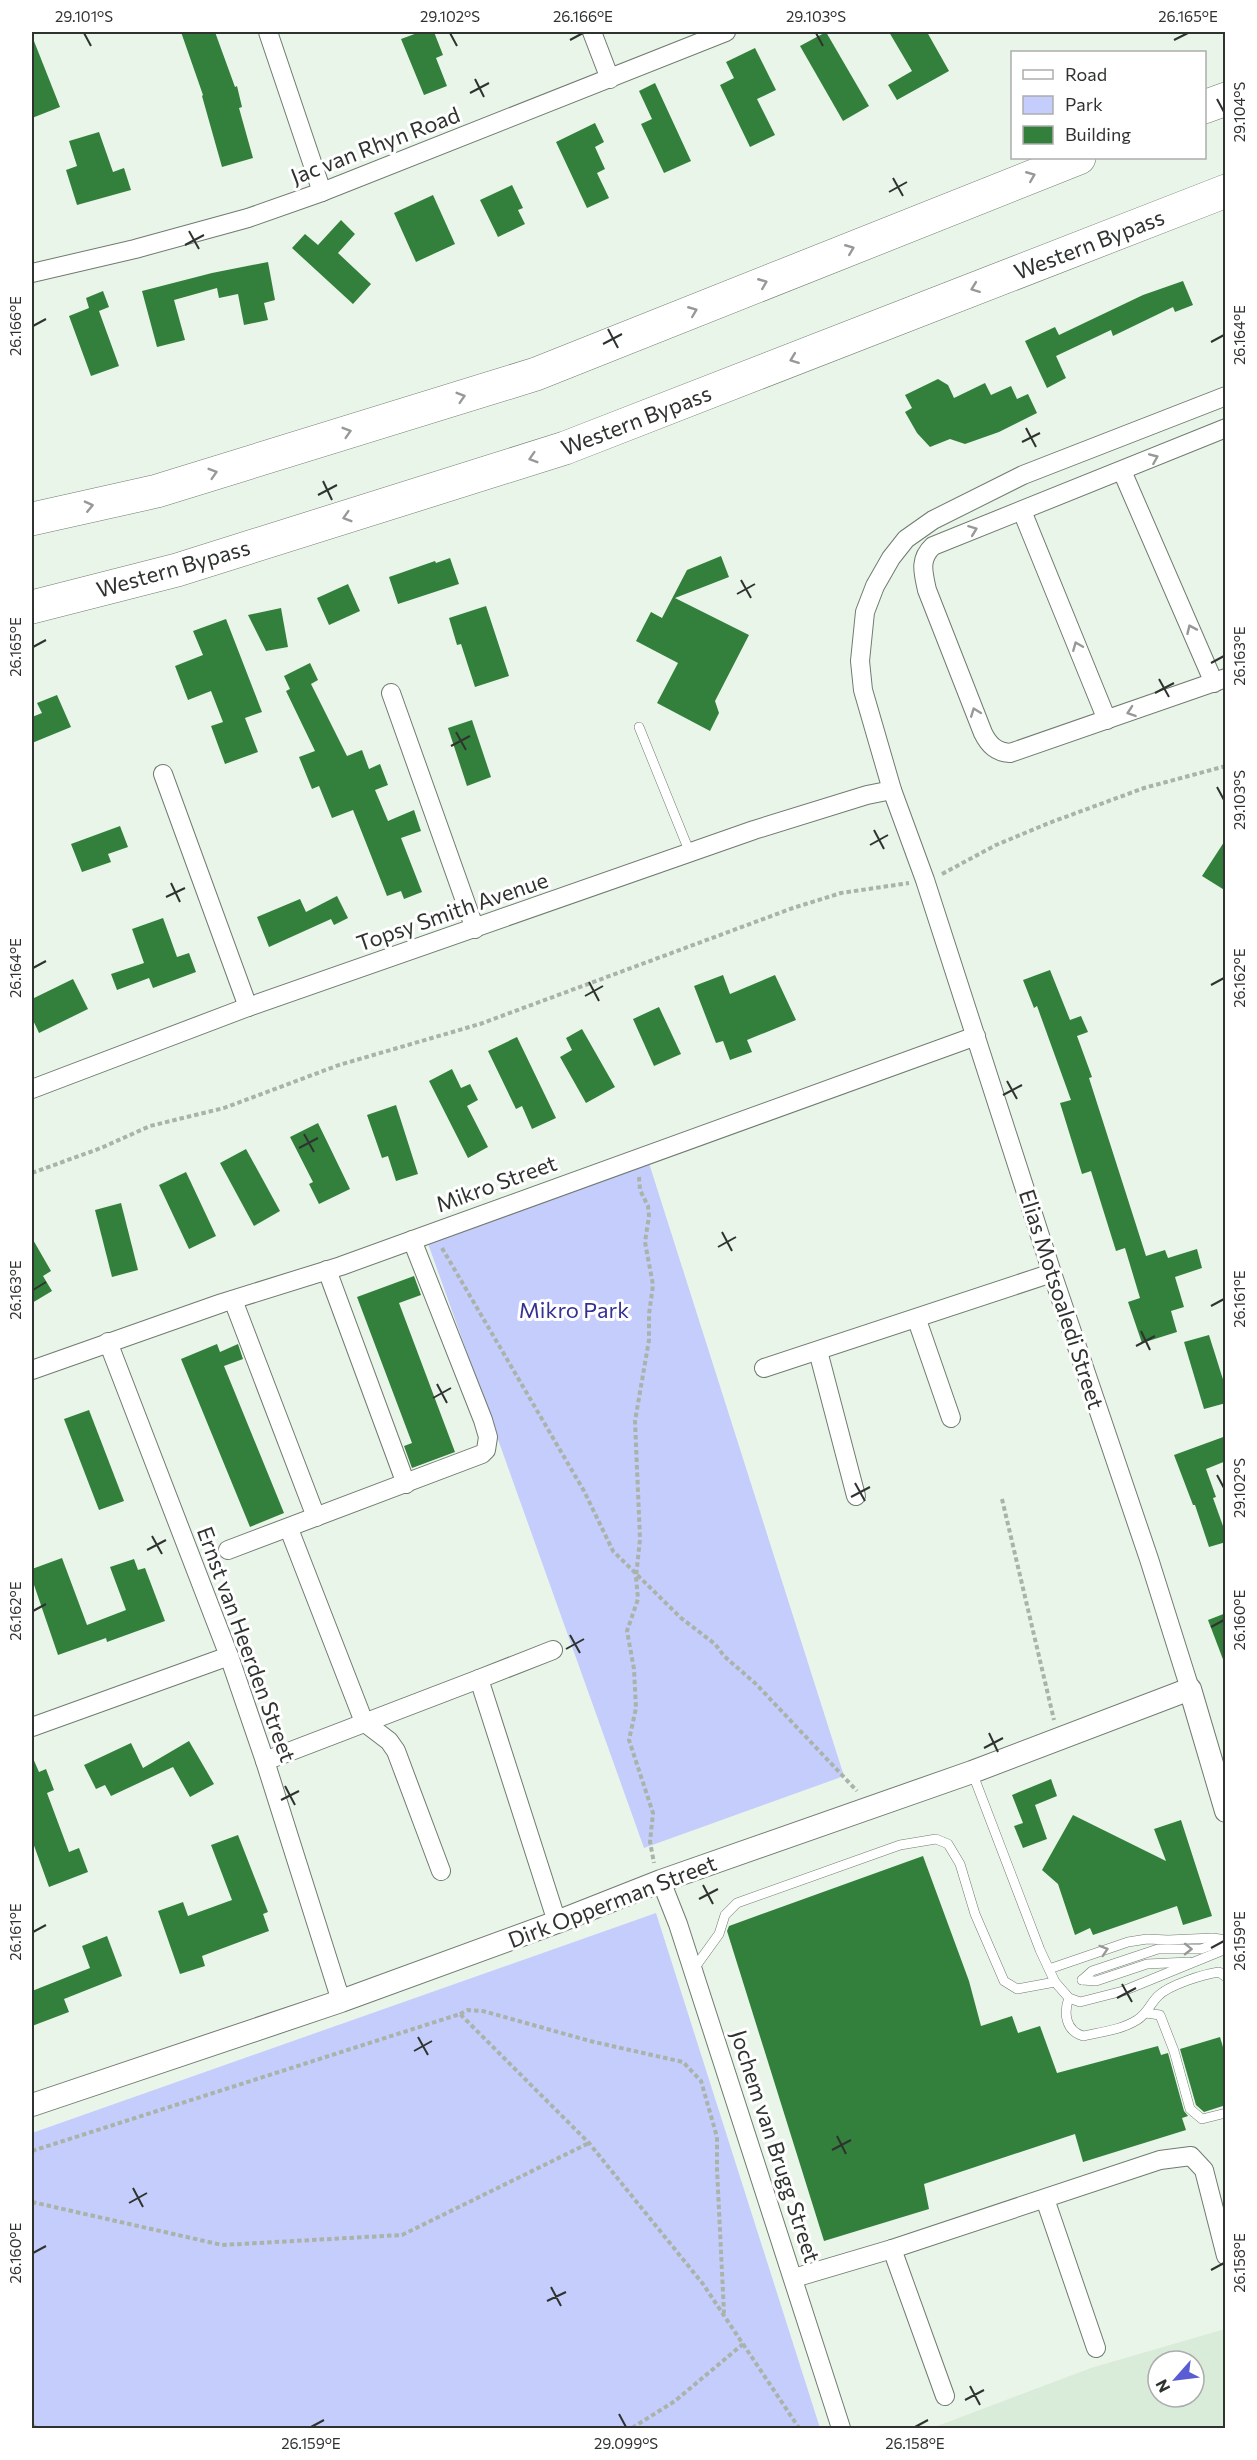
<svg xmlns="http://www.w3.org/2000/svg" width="1257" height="2460" font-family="Commissioner,sans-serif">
  <rect width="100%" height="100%" fill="#e9f5e9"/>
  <path fill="#d9ebd9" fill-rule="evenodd" d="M1225,2329V2428H932L1091,2368ZM1158,2361H1194V2397H1158Z"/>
  <g fill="#c5cdfc">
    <path d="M648,1160L844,1776L644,1848L426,1238Z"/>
    <path d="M656,1913L820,2428H32V2133Z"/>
  </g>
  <g fill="#33803c">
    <path d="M181,32H215L235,87L237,86L242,107L239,108L253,158L222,167L202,96L203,95Z"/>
    <path d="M420,32H434L443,55L436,58L447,86L424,95L401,39Z"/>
    <path d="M826,32L869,106L843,121L800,46Z"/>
    <path d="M889,32H927L949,71L897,100L888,85L912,71Z"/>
    <path d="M32,36L60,107L32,118Z"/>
    <path d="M755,48L776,90L757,99L775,135L750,147L720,85L734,78L726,62Z"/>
    <path d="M655,83L691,161L664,173L641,124L652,119L639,91Z"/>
    <path d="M595,123L604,142L595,147L605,169L597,173L609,198L587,208L556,142Z"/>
    <path d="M99,132L113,172L124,168L131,190L77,205L66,170L77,166L69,141Z"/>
    <path d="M512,185L523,208L518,210L525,224L498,237L480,200Z"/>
    <path d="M433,195L455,244L416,262L394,213Z"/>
    <path d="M341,220L355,234L338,253L371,284L353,304L292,248L305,234L318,245Z"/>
    <path d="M268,262L275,300L264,303L268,320L244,325L238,294L219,298L217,288L174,300L185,340L157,347L142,291L212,273Z"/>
    <path d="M1183,281L1193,305L1175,312L1173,307L1113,336L1111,330L1056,356L1066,378L1047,388L1025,341L1055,327L1059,335L1143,295Z"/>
    <path d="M103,291L109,307L99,311L119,366L91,376L69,316L89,308L86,298Z"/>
    <path d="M938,379L948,385L954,398L985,383L991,395L1011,386L1017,399L1028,394L1037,413L999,432L965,444L950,439L930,447L917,433L905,412L912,408L905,395Z"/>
    <path d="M721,556L729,577L675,598L749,635L715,701L719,713L710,731L657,703L678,663L636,641L651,612L662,618L687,570Z"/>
    <path d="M450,558L459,584L398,604L389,577L435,561L436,563Z"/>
    <path d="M348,584L360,611L329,625L317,598Z"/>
    <path d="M486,606L509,676L475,687L461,644L457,645L449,618Z"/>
    <path d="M281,608L288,647L266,651L248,615Z"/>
    <path d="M226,619L262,712L245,718L258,752L225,764L211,726L223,722L211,691L188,700L175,666L203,655L193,631Z"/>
    <path d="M310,663L318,680L311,684L347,756L362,750L369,769L380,764L388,785L375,790L388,821L414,810L421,831L401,838L422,892L404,899L401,891L387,896L353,810L332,818L319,786L312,789L299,757L315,751L286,691L290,689L284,676Z"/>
    <path d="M57,695L71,727L32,743V717L42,713L37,703Z"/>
    <path d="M472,720L491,777L467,786L448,728Z"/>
    <path d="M120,826L128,847L108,854L111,862L82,872L71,844Z"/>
    <path d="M1226,839V891L1202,876Z"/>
    <path d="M337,896L348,918L334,925L331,919L269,947L257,917L300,899L306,912Z"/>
    <path d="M163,918L177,957L189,953L196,972L153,988L149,978L117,990L111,974L144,963L132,929Z"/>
    <path d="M1050,970L1070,1020L1081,1016L1088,1032L1077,1036L1092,1077L1089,1078L1146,1256L1165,1250L1168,1258L1197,1249L1202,1268L1175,1277L1184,1307L1171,1311L1177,1332L1142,1343L1128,1302L1140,1298L1125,1248L1116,1251L1091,1171L1082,1174L1060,1103L1071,1100L1037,1006L1034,1008L1023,980Z"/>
    <path d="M723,975L730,994L775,975L796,1020L747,1040L752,1052L730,1060L723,1041L716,1043L694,986Z"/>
    <path d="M73,979L88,1009L39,1033L32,1018V999Z"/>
    <path d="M659,1007L681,1054L654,1066L633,1019Z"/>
    <path d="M582,1029L615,1087L586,1103L560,1057L572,1050L566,1038Z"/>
    <path d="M517,1037L556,1118L532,1129L522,1106L516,1109L488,1051Z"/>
    <path d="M452,1069L461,1088L470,1084L478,1100L467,1106L488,1147L468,1158L429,1081Z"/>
    <path d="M396,1105L418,1174L396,1181L388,1156L382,1158L367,1115Z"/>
    <path d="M318,1123L350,1189L319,1204L309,1184L313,1182L290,1137Z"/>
    <path d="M246,1149L280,1211L254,1226L220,1163Z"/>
    <path d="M186,1172L216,1236L189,1249L159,1185Z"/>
    <path d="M121,1203L138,1270L112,1277L95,1210Z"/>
    <path d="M32,1238L51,1271L43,1276L52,1291L32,1303Z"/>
    <path d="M414,1276L421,1295L399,1303L455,1452L412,1468L404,1446L412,1443L357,1297Z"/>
    <path d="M1209,1335L1226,1389V1403L1204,1409L1184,1342Z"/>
    <path d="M217,1344L220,1352L238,1344L243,1359L224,1366L284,1513L250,1527L181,1359Z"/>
    <path d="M89,1410L124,1501L99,1510L64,1419Z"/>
    <path d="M1226,1436V1461L1206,1469L1216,1497L1213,1498L1223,1526L1226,1525V1542L1209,1547L1195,1505H1193L1174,1455Z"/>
    <path d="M62,1558L87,1625L126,1610L110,1567L134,1559L138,1570L145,1568L165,1621L107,1642L106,1638L58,1655L32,1579V1569Z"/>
    <path d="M1226,1613V1661L1224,1662L1208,1620Z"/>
    <path d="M189,1741L214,1784L190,1797L173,1767L111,1796L105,1785L96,1789L84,1765L131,1743L143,1768Z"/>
    <path d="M32,1756L39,1772L46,1769L54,1790L47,1793L69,1852L79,1848L88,1872L49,1887L32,1840Z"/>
    <path d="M1051,1779L1057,1796L1035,1805L1047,1839L1023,1848L1014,1826L1023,1823L1012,1795Z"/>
    <path d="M1073,1815L1166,1861L1154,1829L1181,1820L1212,1916L1183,1925L1177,1906L1093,1935L1090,1928L1075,1935L1058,1884L1042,1870Z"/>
    <path d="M238,1835L268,1912L263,1914L269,1931L202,1956L205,1966L180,1974L158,1911L183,1902L188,1916L232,1900L211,1845Z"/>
    <path d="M923,1856L969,1981L981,2026L1012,2016L1018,2033L1040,2026L1057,2073L1158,2046L1161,2055L1168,2053L1184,2111L1188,2116L1182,2118L1186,2130L1083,2162L1075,2134L924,2184L929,2209L824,2241L727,1931L729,1926Z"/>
    <path d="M107,1936L122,1976L64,1999L69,2012L32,2026V1991L90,1968L82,1946Z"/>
    <path d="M1220,2037L1226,2057V2105L1204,2112L1196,2105L1180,2049Z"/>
  </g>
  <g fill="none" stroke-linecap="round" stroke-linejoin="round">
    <g stroke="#707b70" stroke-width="10">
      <g id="service">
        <path d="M639,727L690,853"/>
        <path d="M972,1772L1040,1950L1055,1982L1069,1998L1080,2002L1123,1991L1226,1949"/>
        <path d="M1049,1969L1128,1942L1147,1939L1168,1940L1213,1938L1226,1940"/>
        <path d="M693,1970L719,1934L725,1915L737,1903L900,1845L936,1839L948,1844L960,1864L975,1914L1004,1981L1017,1989L1055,1982"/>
        <path d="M1082,1980L1092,1971L1158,1949H1201L1223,1941"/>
        <path d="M1082,1980L1096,1981L1147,1964L1189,1962"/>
        <path d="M1069,1998C1063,2013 1066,2031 1083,2036C1101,2032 1121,2030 1137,2020C1147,2014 1150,2004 1158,1996C1169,1985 1204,1974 1219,1972L1226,1977"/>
        <path d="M1146,2013L1160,2015L1174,2051L1190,2109L1202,2119L1226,2113"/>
      </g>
    </g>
    <g stroke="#707b70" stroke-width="20">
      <g id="minor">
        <path d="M268,32L322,192"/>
        <path d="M592,32L610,79"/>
        <path d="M32,273L135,249L248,218L322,192L726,32"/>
        <path d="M1226,428L933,546C919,559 923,572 927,590L983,733C989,745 996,752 1010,753L1226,678"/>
        <path d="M1122,471L1214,683"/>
        <path d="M1022,511L1107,720"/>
        <path d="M391,693L475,929"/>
        <path d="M163,774L248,1007"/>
        <path d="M32,1089L248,1007L754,830L867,795L892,790"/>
        <path d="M327,1270L406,1484"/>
        <path d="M233,1300L316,1517"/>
        <path d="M917,1320L951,1418"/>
        <path d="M108,1342L229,1656L265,1761L341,2001"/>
        <path d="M818,1351L856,1496"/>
        <path d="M764,1368L1052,1273"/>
        <path d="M32,1370L222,1303L341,1266L976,1036"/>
        <path d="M289,1529L364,1722L389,1741L396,1751L441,1871"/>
        <path d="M228,1550L482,1454L486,1450L488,1437L483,1420L412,1240"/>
        <path d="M553,1650L479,1679L557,1922"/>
        <path d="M1190,1689L1149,1559L1052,1273L925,880L892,790L863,690L860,661L865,612L875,586L891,558L906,539L933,520L1023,475L1226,396"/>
        <path d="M32,1727L229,1656"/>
        <path d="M265,1761L479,1679"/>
        <path d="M661,1881L678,1924L841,2428"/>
        <path d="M1045,2199L1096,2348"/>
        <path d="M892,2249L945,2396"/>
        <path d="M794,2278L892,2249L1160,2160L1191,2156L1204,2170L1226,2256"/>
      </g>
    </g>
    <g stroke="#707b70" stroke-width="24">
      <path id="tertiary" d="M32,2105L341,2001L557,1922L661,1881L972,1772L1190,1689L1226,1811"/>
    </g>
    <g stroke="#707b70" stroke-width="34">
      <g id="motorway">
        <path d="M1204,107L1226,99"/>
        <path d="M32,519L157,491L536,374L1079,158"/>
        <path d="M32,607L177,570L565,448L1226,191"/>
      </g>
    </g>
    <g stroke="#aab3aa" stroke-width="4" stroke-dasharray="4.5 3" stroke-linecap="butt">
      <path d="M942,874L996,845L1049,823L1144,788L1226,766"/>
      <path d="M32,1173L101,1148L150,1126L224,1108L339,1065L480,1024L793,908L841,893L909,883"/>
      <path d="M639,1177L640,1190L648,1206L649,1216L645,1242L653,1285L649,1314V1340L635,1421L640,1539L636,1577L638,1599L627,1631L634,1669L636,1708L629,1740L653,1813L650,1842L654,1863"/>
      <path d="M442,1248L584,1491L613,1551L681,1618L715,1644L724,1656L756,1684L857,1791"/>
      <path d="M1002,1499L1054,1720"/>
      <path d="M460,2014L468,2010L483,2011L590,2041L683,2062L701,2081L717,2137V2169L724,2313"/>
      <path d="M32,2151L460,2014L589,2143L703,2284L743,2344L675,2401L632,2428"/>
      <path d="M32,2202L222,2245L402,2235L589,2143"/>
      <path d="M743,2344L799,2428"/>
      <path d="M32,2425L36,2428"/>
    </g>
    <use href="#service" stroke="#fff" stroke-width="9"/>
    <use href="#minor" stroke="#fff" stroke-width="18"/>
    <use href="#tertiary" stroke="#fff" stroke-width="22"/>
    <use href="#motorway" stroke="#fff" stroke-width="33"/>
  </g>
  <defs><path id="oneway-chevron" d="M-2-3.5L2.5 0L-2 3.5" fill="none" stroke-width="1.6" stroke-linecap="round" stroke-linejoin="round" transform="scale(1.5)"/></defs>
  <g stroke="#979997">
    <use href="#oneway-chevron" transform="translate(1031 176) rotate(-22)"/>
    <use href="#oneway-chevron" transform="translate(850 249) rotate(-22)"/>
    <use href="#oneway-chevron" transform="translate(763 283) rotate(-22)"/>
    <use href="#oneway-chevron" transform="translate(975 288) rotate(159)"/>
    <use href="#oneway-chevron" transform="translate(693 311) rotate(-22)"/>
    <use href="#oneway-chevron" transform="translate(794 359) rotate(159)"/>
    <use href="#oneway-chevron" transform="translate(461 397) rotate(-17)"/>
    <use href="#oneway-chevron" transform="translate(347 432) rotate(-17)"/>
    <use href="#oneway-chevron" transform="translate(533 458) rotate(163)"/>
    <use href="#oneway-chevron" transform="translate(1154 458) rotate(-23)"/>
    <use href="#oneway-chevron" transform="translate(213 473) rotate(-17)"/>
    <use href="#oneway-chevron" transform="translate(89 506) rotate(-13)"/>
    <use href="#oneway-chevron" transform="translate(347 517) rotate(163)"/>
    <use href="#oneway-chevron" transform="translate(973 530) rotate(-21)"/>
    <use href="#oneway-chevron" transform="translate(1191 629) rotate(-114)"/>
    <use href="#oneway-chevron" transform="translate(1077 646) rotate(-112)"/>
    <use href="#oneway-chevron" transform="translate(975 712) rotate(-111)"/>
    <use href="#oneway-chevron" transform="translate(1131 712) rotate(161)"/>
    <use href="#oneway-chevron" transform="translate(1188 1949) rotate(1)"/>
    <use href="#oneway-chevron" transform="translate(1104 1950) rotate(-18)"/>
  </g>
  <path fill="none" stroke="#2f332f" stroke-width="2" d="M84,33L91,46M450,33L457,46M816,33L823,46M570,40L583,33M1174,40L1188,33M475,79L484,97M470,93L489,83M1217,99L1224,112M893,178L903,196M889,192L907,182M189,231L199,249M185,245L204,235M33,326L46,319M608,329L618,348M1211,342L1224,335M603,344L622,334M1026,428L1036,447M1022,442L1040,433M323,481L332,500M318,495L337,485M741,580L751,598M737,594L755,584M33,647L46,640M1211,663L1224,656M1159,679L1169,697M1155,693L1174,683M456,732L466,750M451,746L470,736M1217,787L1224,800M874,830L884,849M870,845L888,835M171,883L180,902M166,897L185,888M33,968L46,961M589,982L599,1001M1211,985L1224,978M585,996L603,986M1007,1081L1017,1099M1003,1095L1022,1085M304,1134L314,1152M299,1148L318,1138M722,1232L732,1251M718,1247L736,1237M33,1290L46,1282M1211,1306L1224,1299M1141,1331L1150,1350M1136,1346L1155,1336M437,1384L447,1403M433,1398L451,1388M1217,1475L1224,1488M855,1483L865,1501M851,1497L870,1487M152,1536L162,1554M147,1550L166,1540M33,1611L46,1604M1211,1627L1224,1620M570,1635L580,1653M566,1649L584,1639M989,1733L998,1752M984,1748L1003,1738M285,1786L295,1805M281,1800L299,1791M703,1885L713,1904M699,1899L718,1889M33,1932L46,1925M1211,1948L1224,1941M1122,1984L1132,2002M1117,1998L1136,1988M418,2037L428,2055M414,2051L432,2041M837,2136L846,2154M832,2150L851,2140M133,2188L143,2207M129,2203L147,2193M33,2253L46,2246M1211,2270L1224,2263M551,2287L561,2306M547,2301L566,2292M970,2386L980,2405M965,2400L984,2390M619,2414L626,2427M311,2427L324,2420M915,2427L928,2420"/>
  <g text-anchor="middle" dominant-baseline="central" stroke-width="6" stroke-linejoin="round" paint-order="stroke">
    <g font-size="22" fill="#2f332f" stroke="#fff">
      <text transform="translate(375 145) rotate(-21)">Jac van Rhyn Road</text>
      <text transform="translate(1089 244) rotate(-21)">Western Bypass</text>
      <text transform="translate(636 420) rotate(-21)">Western Bypass</text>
      <text transform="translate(173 568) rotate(-16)">Western Bypass</text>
      <text transform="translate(452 911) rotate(-19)">Topsy Smith Avenue</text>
      <text transform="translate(496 1183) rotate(-20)">Mikro Street</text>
      <text transform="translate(1062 1299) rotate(72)">Elias Motsoaledi Street</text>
      <text transform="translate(247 1644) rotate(70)">Ernst van Heerden Street</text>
      <text transform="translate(612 1901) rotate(-21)">Dirk Opperman Street</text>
      <text transform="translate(776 2146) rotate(72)">Jochem van Brugg Street</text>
    </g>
    <g font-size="22" fill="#343094" stroke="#fff">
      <text x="574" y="1309">Mikro Park</text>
    </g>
  </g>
  <rect width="1257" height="2460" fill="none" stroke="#ffffff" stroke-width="66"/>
  <rect x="1011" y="51" width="195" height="108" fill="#ffffff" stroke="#acadac" stroke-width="1.5"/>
  <rect x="1023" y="70" width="30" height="9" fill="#ffffff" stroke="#acadac" stroke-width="1.5"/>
  <text x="1065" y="81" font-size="18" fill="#2f332f">Road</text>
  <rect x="1023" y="96" width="30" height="18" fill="#c5cdfc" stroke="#acadac" stroke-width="1.5"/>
  <text x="1065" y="111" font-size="18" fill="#2f332f">Park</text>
  <rect x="1023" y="126" width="30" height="18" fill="#33803c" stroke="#acadac" stroke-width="1.5"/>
  <text x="1065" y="141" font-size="18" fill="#2f332f">Building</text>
  <g transform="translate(1176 2379) rotate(242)"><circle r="28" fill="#ffffff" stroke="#acadac" stroke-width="1.5"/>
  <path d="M0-4.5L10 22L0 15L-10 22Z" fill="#5a5cd4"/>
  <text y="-9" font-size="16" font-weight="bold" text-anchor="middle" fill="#2f332f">N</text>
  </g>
  <rect x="33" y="33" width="1191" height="2394" fill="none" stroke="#2f332f" stroke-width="2"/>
  <g font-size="15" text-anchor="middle" fill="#2f332f">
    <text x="84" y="22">29.101°S</text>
    <text x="450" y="22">29.102°S</text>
    <text x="583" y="22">26.166°E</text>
    <text x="816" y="22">29.103°S</text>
    <text x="1188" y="22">26.165°E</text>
    <text transform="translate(1240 112) rotate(-90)" y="5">29.104°S</text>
    <text transform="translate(16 326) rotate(-90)" y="5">26.166°E</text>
    <text transform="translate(1240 335) rotate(-90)" y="5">26.164°E</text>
    <text transform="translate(16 647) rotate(-90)" y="5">26.165°E</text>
    <text transform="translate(1240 656) rotate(-90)" y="5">26.163°E</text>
    <text transform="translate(1240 800) rotate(-90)" y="5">29.103°S</text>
    <text transform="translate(16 968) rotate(-90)" y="5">26.164°E</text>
    <text transform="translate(1240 978) rotate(-90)" y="5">26.162°E</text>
    <text transform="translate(16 1290) rotate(-90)" y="5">26.163°E</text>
    <text transform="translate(1240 1299) rotate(-90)" y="5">26.161°E</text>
    <text transform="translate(1240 1488) rotate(-90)" y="5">29.102°S</text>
    <text transform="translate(16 1611) rotate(-90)" y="5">26.162°E</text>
    <text transform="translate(1240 1620) rotate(-90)" y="5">26.160°E</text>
    <text transform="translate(16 1932) rotate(-90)" y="5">26.161°E</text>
    <text transform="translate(1240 1941) rotate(-90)" y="5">26.159°E</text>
    <text transform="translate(16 2253) rotate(-90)" y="5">26.160°E</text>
    <text transform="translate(1240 2263) rotate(-90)" y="5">26.158°E</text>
    <text x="311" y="2449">26.159°E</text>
    <text x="626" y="2449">29.099°S</text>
    <text x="915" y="2449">26.158°E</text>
  </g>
</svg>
